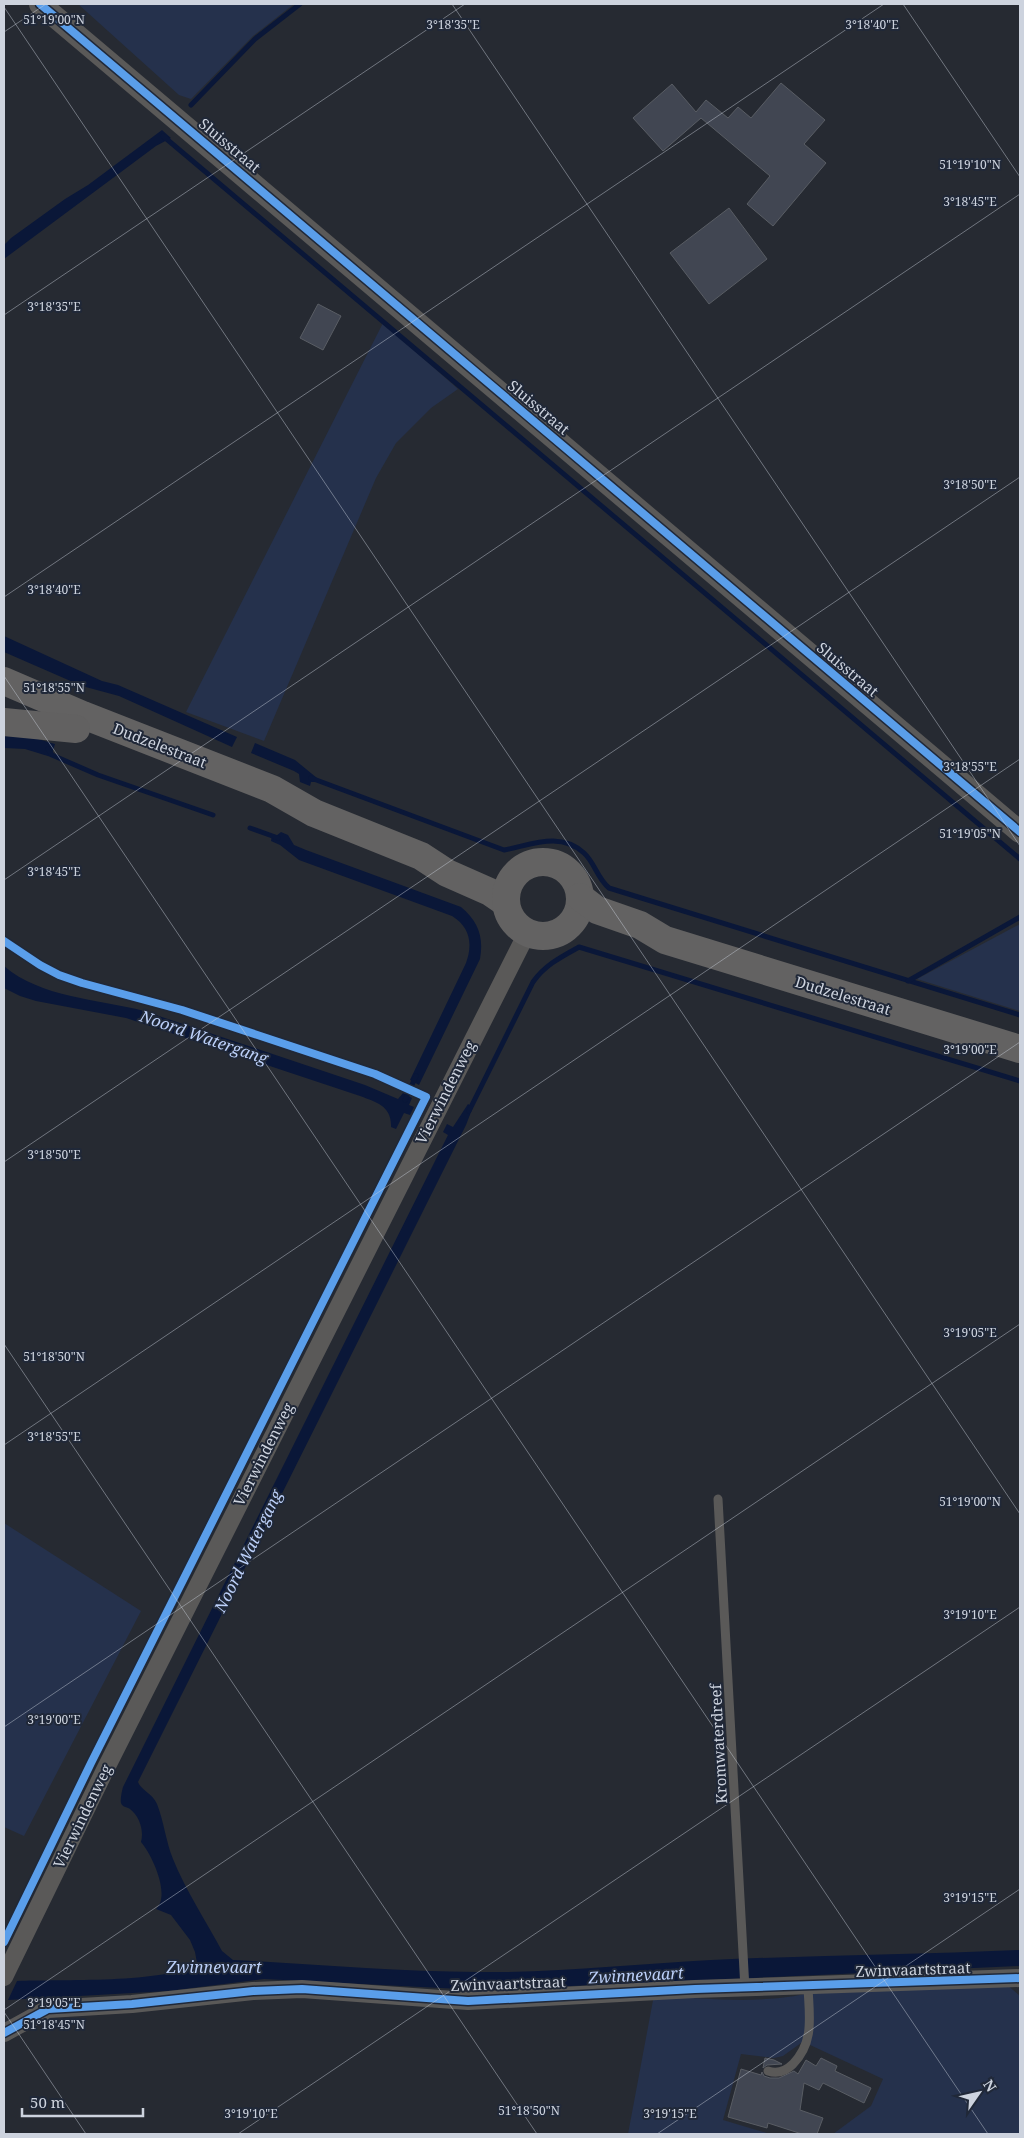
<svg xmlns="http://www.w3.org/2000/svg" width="1024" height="2138" font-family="'Noto Serif',serif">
  <rect width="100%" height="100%" fill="#262a32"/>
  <g fill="#25314c">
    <path d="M78,4H294L253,36L191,99L179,95Z"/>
    <path d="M383,323L458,389L431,408L396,443L376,478L264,741L186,712Z"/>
    <path d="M1020,924V1011L917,979Z"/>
    <path d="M4,1523L141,1611L24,1836L4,1827Z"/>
    <path d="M1005,1983L1020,1996V2134H833L871,2106L883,2079L808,2044L801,2043L783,2056L774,2058L741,2054L723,2120L770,2134H628L654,1995C709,1999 770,2006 824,1989Z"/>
  </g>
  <g fill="#0a1738">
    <path d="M162,130L171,138L156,146L4,259V245L11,238L65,199L88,185Z"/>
    <path d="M4,636L102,681L118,685L237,737L232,747L119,696L82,686L4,652Z"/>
    <path d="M4,736L31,737L55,744L51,757L25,749L4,748Z"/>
    <path d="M255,743L295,760L317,778L316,782H311L310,786L300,782L299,774L294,771L251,753Z"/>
    <path d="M281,832L288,835L294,845L306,850L461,907C478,921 484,937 480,959L419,1085L410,1080L466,963C473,944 470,927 452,916L299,860L280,845L271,841L272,835L276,836Z"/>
    <path d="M4,966C41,998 99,999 144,1011L365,1085L398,1099L403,1093L412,1098L409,1105L414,1107L410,1115L404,1113L396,1129L391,1127C392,1106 376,1102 360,1096L126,1018L36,1001L20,996L4,988Z"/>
    <path d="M468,1104L473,1107L466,1125L138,1782C140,1789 153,1794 157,1804C164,1822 166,1842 173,1859C186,1891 206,1921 222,1951L233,1960C314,1964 396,1972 478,1972C556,1973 634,1964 711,1960C814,1955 917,1955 1020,1950V1966L480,1990L264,1979L168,1991L8,2000L17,1981C57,1979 169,1984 197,1963L195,1952L190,1940L171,1915L156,1909C171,1895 152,1855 141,1842C144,1831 140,1817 130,1809C127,1807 122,1807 121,1803C120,1799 122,1791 123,1787L448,1135L443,1132L447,1124L453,1127Z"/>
  </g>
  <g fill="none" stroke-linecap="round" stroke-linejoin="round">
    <g stroke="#0a1738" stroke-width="5">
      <path d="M191,105L255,39L300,4"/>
      <path d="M163,136L1020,859"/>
      <path d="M48,749L52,755L98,775L213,815"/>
      <path d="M311,778L504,850C531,845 560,831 584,853C595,863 597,878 609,888L1020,1015"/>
      <path d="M250,828L278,838"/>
      <path d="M908,981L1020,917"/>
      <path d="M405,1100L416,1076"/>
      <path d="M469,1111L533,982C545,965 561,957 579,947L1020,1081"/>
    </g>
  </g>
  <g fill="#414652" stroke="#595d64">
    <path d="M781,83L825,120L804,144L826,163L773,226L747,204L770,176L701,118L663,151L633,118L672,84L696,112L706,100L728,118L738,107L751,118Z"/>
    <path d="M729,208L767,259L709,304L670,253Z"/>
    <path d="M318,304L341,316L323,350L300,338Z"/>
    <path d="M765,2058L774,2060L782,2064L767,2065L763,2068Z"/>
    <path d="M821,2058L837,2066L835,2071L871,2088L864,2103L823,2083L819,2090L804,2083L800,2110L823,2118L817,2134H802L768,2123L767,2128L728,2117L741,2069L761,2075L762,2072L764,2076L770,2078H779L794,2071L798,2074L806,2060L816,2066Z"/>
  </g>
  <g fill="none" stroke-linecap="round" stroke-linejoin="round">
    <g stroke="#5a5958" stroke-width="9">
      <path d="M718,1499L745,1989"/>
      <path d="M768,2071C777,2074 786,2071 793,2064C815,2041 809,2016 808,1986"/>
    </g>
    <g stroke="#5a5958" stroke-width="18">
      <path d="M4,1977L105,1770L527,933"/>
      <path d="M4,2033L48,2009L132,2004L253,1991L302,1989L468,2001L695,1989L1020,1978"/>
    </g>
    <path stroke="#5a5958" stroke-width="22" d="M40,4L1020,832"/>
    <g stroke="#636262" stroke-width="28">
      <path d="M4,681L83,715L272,789L314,813L421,856L447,873L490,892L506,903"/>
      <circle cx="543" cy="899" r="37"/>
      <path d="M580,897L597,910L640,925L665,940L1020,1049"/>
    </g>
    <path stroke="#626161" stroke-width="28" d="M4,722L76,729"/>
    <g stroke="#202838" stroke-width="11">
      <g id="cycleway">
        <path d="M40,4L1020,832"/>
        <path d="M4,941L40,965L59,975L82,983L182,1010L375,1074L426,1097L91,1763L4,1942"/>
        <path d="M4,2033L48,2009L132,2004L253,1991L302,1989L468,2001L695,1989L1020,1978"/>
      </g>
    </g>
    <use href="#cycleway" stroke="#5a9eea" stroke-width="8"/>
  </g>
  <path fill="none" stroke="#cdd3de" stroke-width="1" stroke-opacity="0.45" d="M452,4L1020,846M903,4L1020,177M4,7L1020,1514M4,32L46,4M4,315L465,4M4,597L884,4M4,676L988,2134M4,880L1020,194M4,1162L1020,477M4,1344L537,2134M4,1445L1020,759M4,1727L1020,1042M4,2010L1020,1324M4,2012L86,2134M238,2134L1020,1607M657,2134L1020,1889"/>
  <g text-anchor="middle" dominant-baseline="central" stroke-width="4" stroke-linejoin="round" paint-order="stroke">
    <g font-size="15" fill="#cdd3de" stroke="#202838">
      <text transform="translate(230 145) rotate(40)">Sluisstraat</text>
      <text transform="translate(539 407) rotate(40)">Sluisstraat</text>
      <text transform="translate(848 669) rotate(40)">Sluisstraat</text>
      <text transform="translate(160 745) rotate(21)">Dudzelestraat</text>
      <text transform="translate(843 995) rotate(17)">Dudzelestraat</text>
      <text transform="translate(445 1092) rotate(-63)">Vierwindenweg</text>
      <text transform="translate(263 1454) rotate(-63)">Vierwindenweg</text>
      <text transform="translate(718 1744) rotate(-93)">Kromwaterdreef</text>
      <text transform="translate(82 1816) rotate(-64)">Vierwindenweg</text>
      <text transform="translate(913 1969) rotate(-2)">Zwinvaartstraat</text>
      <text transform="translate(508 1983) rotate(-2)">Zwinvaartstraat</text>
    </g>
    <g font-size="16" font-style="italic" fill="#bcd0f9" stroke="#202838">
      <text transform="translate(204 1037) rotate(19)">Noord Watergang</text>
      <text transform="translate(248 1551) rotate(-64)">Noord Watergang</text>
      <text x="214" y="1967">Zwinnevaart</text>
      <text transform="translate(636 1975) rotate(-3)">Zwinnevaart</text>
    </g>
  </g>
  <g font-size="12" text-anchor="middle" fill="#cdd3de" stroke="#202838" stroke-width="4" stroke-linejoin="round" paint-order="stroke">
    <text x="54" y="24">51°19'00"N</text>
    <text x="453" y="29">3°18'35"E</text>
    <text x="872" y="29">3°18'40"E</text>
    <text x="970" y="169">51°19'10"N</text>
    <text x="970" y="206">3°18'45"E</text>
    <text x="54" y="311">3°18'35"E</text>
    <text x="970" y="489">3°18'50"E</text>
    <text x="54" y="594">3°18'40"E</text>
    <text x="54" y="692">51°18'55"N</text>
    <text x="970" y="771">3°18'55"E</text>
    <text x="970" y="838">51°19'05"N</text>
    <text x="54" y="876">3°18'45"E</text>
    <text x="970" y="1054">3°19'00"E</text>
    <text x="54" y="1159">3°18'50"E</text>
    <text x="970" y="1337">3°19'05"E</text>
    <text x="54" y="1361">51°18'50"N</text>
    <text x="54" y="1441">3°18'55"E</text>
    <text x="970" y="1506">51°19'00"N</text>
    <text x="970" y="1619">3°19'10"E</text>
    <text x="54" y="1724">3°19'00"E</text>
    <text x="970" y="1902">3°19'15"E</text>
    <text x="54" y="2007">3°19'05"E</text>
    <text x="54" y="2029">51°18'45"N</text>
    <text x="529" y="2115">51°18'50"N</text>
    <text x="251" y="2118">3°19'10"E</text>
    <text x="670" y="2118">3°19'15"E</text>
  </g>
  <rect width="1024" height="2138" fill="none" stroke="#cdd3de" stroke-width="10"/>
  <g transform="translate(979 2093) rotate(56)" stroke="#202838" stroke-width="4" paint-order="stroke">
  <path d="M0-4L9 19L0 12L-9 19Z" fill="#cdd3de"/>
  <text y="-8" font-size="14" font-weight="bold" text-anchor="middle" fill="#cdd3de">N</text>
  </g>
  <path d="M22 2108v8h121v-8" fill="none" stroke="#cdd3de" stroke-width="2.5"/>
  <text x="30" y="2108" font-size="15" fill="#cdd3de" stroke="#202838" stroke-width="4" paint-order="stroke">50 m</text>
</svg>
